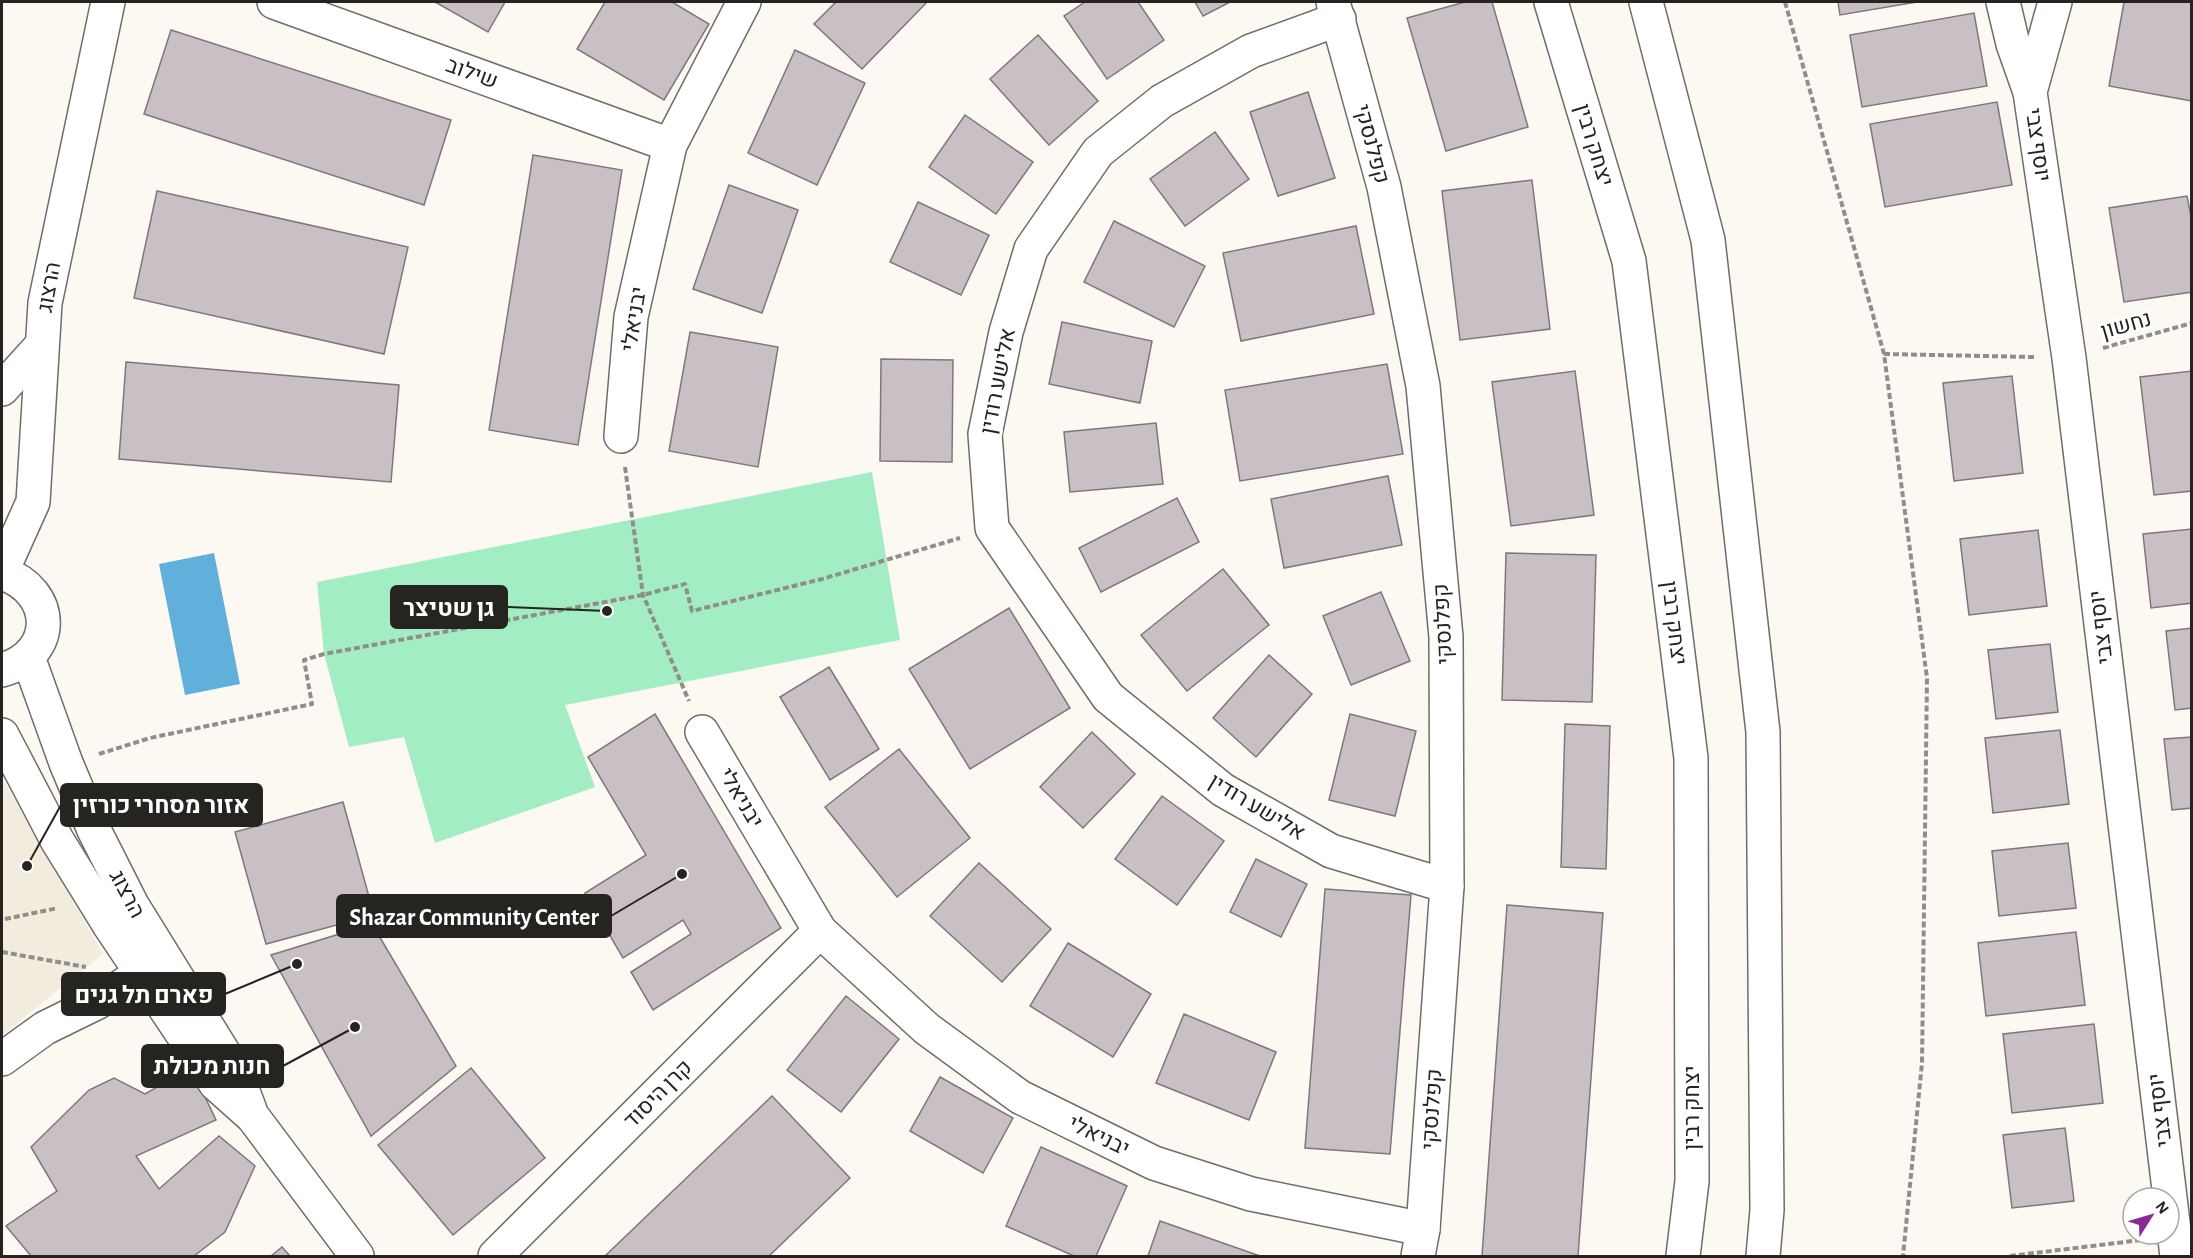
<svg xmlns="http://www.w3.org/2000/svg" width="2193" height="1258" font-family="'Alegreya Sans',Heebo,sans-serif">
  <rect width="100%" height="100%" fill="#fbf9f2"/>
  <path fill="#f2ecde" d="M2,778L103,954L2,1035Z"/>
  <path fill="#a3edc5" d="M872,472L900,640L565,705L595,787L435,843L404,737L349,747L324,654L317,582Z"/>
  <path fill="#61b0dc" d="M214,553L240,684L185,695L159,564Z"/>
  <g fill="#c8c0c5" stroke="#7e777b" stroke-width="1.5">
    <path d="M435,2H505L488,32Z"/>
    <path d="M605,2H672L709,24L664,100L577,49Z"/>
    <path d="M836,2H927L862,69L814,24Z"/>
    <path d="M1085,2H1138L1164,40L1107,79L1064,16Z"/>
    <path d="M1195,2H1230L1203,16Z"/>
    <path d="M1465,2H1492L1528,127L1446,151L1407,18Z"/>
    <path d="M1838,2H1917L1840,15Z"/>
    <path d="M2124,2H2192V101L2109,86Z"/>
    <path d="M1974,13L1987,86L1862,107L1850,35Z"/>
    <path d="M171,30L451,120L424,205L144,114Z"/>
    <path d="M1038,35L1098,101L1049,145L990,79Z"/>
    <path d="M795,50L865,83L817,185L748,153Z"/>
    <path d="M1308,92L1335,178L1278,196L1250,112Z"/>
    <path d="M1997,102L2012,185L1885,207L1870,124Z"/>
    <path d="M965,115L1033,162L996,214L929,167Z"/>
    <path d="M1215,132L1249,179L1185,226L1150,179Z"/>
    <path d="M533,155L622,170L578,445L489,430Z"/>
    <path d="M1532,180L1550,329L1460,340L1442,191Z"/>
    <path d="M729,185L798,210L762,313L693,289Z"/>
    <path d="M157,191L408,247L384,354L134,298Z"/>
    <path d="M2187,196L2192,221V292L2124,302L2109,208Z"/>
    <path d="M918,202L989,235L961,295L890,262Z"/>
    <path d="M1114,221L1205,266L1174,327L1084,282Z"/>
    <path d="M1356,226L1374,314L1241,341L1223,253Z"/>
    <path d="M1062,322L1152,341L1140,403L1049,384Z"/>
    <path d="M690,332L778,347L758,467L669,451Z"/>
    <path d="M881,359L953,360L952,462L880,461Z"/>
    <path d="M126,362L399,385L391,482L119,459Z"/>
    <path d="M1387,364L1403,454L1240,481L1225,390Z"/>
    <path d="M1575,371L1594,515L1511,526L1492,382Z"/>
    <path d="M2192,371V491L2154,495L2140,377Z"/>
    <path d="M2012,376L2023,473L1954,481L1943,383Z"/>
    <path d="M1156,423L1163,484L1070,492L1064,432Z"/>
    <path d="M1388,476L1402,545L1284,568L1271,499Z"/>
    <path d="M1177,498L1199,542L1101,592L1079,548Z"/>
    <path d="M2192,529V603L2151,608L2143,534Z"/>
    <path d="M2038,530L2047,606L1969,615L1960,539Z"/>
    <path d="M1506,553L1596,555L1592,702L1502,700Z"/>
    <path d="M1223,569L1269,625L1187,691L1141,635Z"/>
    <path d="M1381,592L1410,661L1351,685L1323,616Z"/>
    <path d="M1009,608L1070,708L970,769L909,669Z"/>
    <path d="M2192,628V708L2175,710L2166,631Z"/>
    <path d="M2050,644L2058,712L1996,719L1988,650Z"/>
    <path d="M1269,655L1312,694L1256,757L1213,718Z"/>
    <path d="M829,667L879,749L830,780L780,697Z"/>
    <path d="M655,714L781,928L653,1010L631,972L691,934L683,920L623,958L585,893L646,855L588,757Z"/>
    <path d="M1350,714L1416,731L1395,816L1329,800Z"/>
    <path d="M1565,724L1610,726L1606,869L1561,867Z"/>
    <path d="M2060,730L2069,804L1993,813L1985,738Z"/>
    <path d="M1092,732L1135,774L1083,828L1040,787Z"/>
    <path d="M2192,737V808L2172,810L2164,739Z"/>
    <path d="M899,749L970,838L897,897L825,807Z"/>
    <path d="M1162,796L1224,841L1177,905L1115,859Z"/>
    <path d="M343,802L374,915L266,944L235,832Z"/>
    <path d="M2068,843L2076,908L1999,916L1992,851Z"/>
    <path d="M1256,859L1307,884L1281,937L1230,912Z"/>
    <path d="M979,863L1051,929L1002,982L930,916Z"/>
    <path d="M1325,889L1411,895L1390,1154L1305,1148Z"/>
    <path d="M1507,905L1603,913L1578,1256H1482Z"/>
    <path d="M372,924L456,1066L371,1136L271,955Z"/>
    <path d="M2076,932L2085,1005L1986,1016L1978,943Z"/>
    <path d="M1068,943L1151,994L1113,1057L1030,1006Z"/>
    <path d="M846,996L899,1039L841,1112L787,1070Z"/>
    <path d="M1184,1014L1276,1052L1249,1120L1156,1083Z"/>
    <path d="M2094,1024L2103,1103L2012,1113L2003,1034Z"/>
    <path d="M191,1068L216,1120L136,1156L159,1189L219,1136L255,1166L225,1232L194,1256H31L6,1226L57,1191L31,1147L89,1090L114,1078L145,1094Z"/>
    <path d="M471,1068L545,1158L453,1235L378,1145Z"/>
    <path d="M940,1077L1013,1118L983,1173L910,1131Z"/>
    <path d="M772,1096L850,1178L769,1256H605Z"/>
    <path d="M2065,1128L2074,1201L2012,1208L2003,1135Z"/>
    <path d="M1041,1147L1127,1186L1096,1256H1074L1006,1226Z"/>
    <path d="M1160,1221L1260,1256H1148Z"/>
    <path d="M282,1247L290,1256H271Z"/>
  </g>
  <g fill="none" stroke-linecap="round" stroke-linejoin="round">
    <g stroke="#706d67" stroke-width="36">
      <g id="minor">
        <path d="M274,2L670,145"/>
        <path d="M1333,2L1384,187L1423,386L1446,637L1447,886L1423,1229L1418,1256"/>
        <path d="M2003,2L2013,44L2030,92"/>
        <path d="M2055,2L2030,92L2069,358L2177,1256"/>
        <path d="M1339,19L1251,51L1162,101L1098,152L1031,249L1006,332L985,434L992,528L1108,697L1223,790L1331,851L1447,886"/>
        <path d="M2,389L41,346"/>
        <path d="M621,436L631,317L670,145L744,2"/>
        <path d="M2,571L33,502L45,303L108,2"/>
        <path d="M2,573C56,591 58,654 2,670"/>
        <path d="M28,657L66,763L94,830L132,905L236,1073L250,1110"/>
        <path d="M702,732L820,931L927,1029L1020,1097L1154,1163L1251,1194L1423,1229"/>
        <path d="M2,735L57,840L110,926L216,1084L253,1117L357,1256"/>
        <path d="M2,1059L45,1028L98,1002L119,988L141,973L154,954"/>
        <path d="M495,1256L820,931"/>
      </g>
    </g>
    <g stroke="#706d67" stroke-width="36">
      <g id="major">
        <path d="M1551,2L1629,261L1691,758L1692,1181L1683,1256"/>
        <path d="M1646,2L1708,240L1763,732L1767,1210L1763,1256"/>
      </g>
    </g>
    <g stroke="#908e89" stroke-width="4" stroke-dasharray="6 3" stroke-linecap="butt">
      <path d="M1785,2L1884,354L1927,678L1922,1063L1903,1256"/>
      <path d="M2103,348L2192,323"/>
      <path d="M1884,354L2034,357"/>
      <path d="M625,467L643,595L689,701"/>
      <path d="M99,754L150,738L312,704L304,660L324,654L643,595L685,584L692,611L822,579L960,538"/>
      <path d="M5,919L58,908"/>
      <path d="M2,952L86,967"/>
      <path d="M2010,1256L2141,1240"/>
    </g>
    <use href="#minor" stroke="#fff" stroke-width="33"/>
    <use href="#major" stroke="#fff" stroke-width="33"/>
  </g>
  <g text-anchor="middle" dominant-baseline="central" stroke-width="6" stroke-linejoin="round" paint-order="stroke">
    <g font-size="22" fill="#252421" stroke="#fff">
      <text transform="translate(472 73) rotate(20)">שילוב</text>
      <text transform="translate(1372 144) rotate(75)">קפלנסקי</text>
      <text transform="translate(1594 145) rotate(73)">יצחק רבין</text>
      <text transform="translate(2038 145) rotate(82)">יוסף צבי</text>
      <text transform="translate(49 287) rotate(-80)">הרצוג</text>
      <text transform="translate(634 319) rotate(-81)">יבניאלי</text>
      <text transform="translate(2126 325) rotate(-16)">נחשון</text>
      <text transform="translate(998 381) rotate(-79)">אלישע רודין</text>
      <text transform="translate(1674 623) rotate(83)">יצחק רבין</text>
      <text transform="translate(1443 624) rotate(-93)">קפלנסקי</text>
      <text transform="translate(2101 627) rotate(-97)">יוסף צבי</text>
      <text transform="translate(741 798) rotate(59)">יבניאלי</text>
      <text transform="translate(1257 807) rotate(31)">אלישע רודין</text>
      <text transform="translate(127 894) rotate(62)">הרצוג</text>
      <text transform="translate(658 1094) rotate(-45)">קרן היסוד</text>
      <text transform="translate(1692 1108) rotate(-90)">יצחק רבין</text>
      <text transform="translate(1432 1109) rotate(-86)">קפלנסקי</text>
      <text transform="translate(2160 1110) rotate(-97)">יוסף צבי</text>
      <text transform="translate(1099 1136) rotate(26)">יבניאלי</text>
    </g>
  </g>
  <path fill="none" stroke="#252421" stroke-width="2" d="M607 611L507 607M27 866L61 805M682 874L611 916M297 964L225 994M355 1027L283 1066"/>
  <g fill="#252421" stroke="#fff" stroke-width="2">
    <circle cx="607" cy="611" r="6"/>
    <circle cx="27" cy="866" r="6"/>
    <circle cx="682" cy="874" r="6"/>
    <circle cx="297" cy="964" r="6"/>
    <circle cx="355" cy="1027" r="6"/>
  </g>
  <g fill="#252421" stroke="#252421" stroke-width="2">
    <rect x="391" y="586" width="116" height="42" rx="6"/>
    <rect x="61" y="784" width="201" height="42" rx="6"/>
    <rect x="337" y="895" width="274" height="42" rx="6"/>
    <rect x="62" y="973" width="163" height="42" rx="6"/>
    <rect x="142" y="1045" width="141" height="42" rx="6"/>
  </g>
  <g font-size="24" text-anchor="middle" font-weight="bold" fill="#fff">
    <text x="449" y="616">גן שטיצר</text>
    <text x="161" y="813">אזור מסחרי כורזין</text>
    <text x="474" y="925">Shazar Community Center</text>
    <text x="144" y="1003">פארם תל גנים</text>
    <text x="212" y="1074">חנות מכולת</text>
  </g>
  <rect width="2193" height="1258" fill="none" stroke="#252421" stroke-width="6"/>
  <g transform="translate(2151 1216) rotate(53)"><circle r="28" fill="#ffffff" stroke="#a8a7a6" stroke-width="1.5"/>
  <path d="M0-4.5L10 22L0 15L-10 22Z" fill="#8a2b94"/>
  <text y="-9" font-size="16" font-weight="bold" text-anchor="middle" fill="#252421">N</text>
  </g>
</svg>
